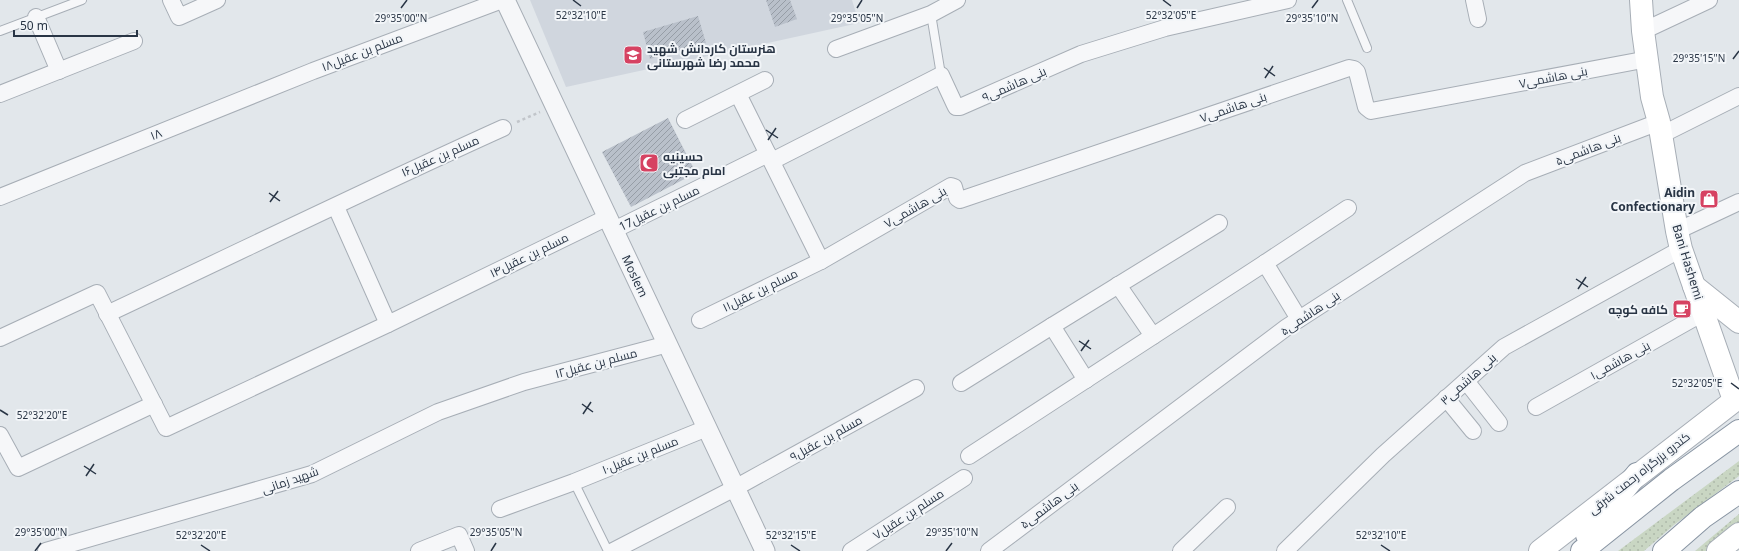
<svg xmlns="http://www.w3.org/2000/svg" width="1739" height="551" font-family="'Noto Sans',Cairo,sans-serif">
  <defs>
    <pattern id="grass-dots" width="8" height="8" patternUnits="userSpaceOnUse"><rect width="8" height="8" fill="#c9d6c3"/><path d="M2 2h.1M6 6h.1" fill="none" stroke="#adb8a9" stroke-width="1.8" stroke-linecap="round"/></pattern>
    <pattern id="building-hatch" width="6" height="6" patternUnits="userSpaceOnUse"><rect width="6" height="6" fill="#b9c0ca"/><path d="M-1 1l2-2M0 6l6-6M5 7l2-2" fill="none" stroke="#969da6"/></pattern>
  </defs>
  <rect width="100%" height="100%" fill="#e2e7eb"/>
  <path fill="#d0d6de" d="M530,0H852L859,23L566,87Z"/>
  <g fill="url(#grass-dots)">
    <path d="M1739,461V476L1674,525L1644,551H1618Z"/>
    <path d="M1739,514V533L1717,551H1695Z"/>
  </g>
  <g fill="url(#building-hatch)">
    <path d="M766,0H790L797,19L775,27Z"/>
    <path d="M698,16L706,43L650,59L643,32Z"/>
    <path d="M668,118L696,173L631,207L602,152Z"/>
  </g>
  <g fill="none" stroke-linecap="round" stroke-linejoin="round">
    <g stroke="#a7aeb6" stroke-width="10">
      <g id="service">
        <path d="M1347,0L1367,48"/>
        <path d="M931,14L941,75"/>
        <path d="M0,31L82,0"/>
        <path d="M574,482L608,551"/>
      </g>
    </g>
    <g stroke="#a7aeb6" stroke-width="18">
      <g id="minor">
        <path d="M171,0L179,17L217,0"/>
        <path d="M1474,0L1478,19"/>
        <path d="M36,17L59,71"/>
        <path d="M1643,31L1709,0"/>
        <path d="M836,49L931,14L957,0"/>
        <path d="M0,94L134,41"/>
        <path d="M738,94L821,261"/>
        <path d="M685,120L765,80"/>
        <path d="M1661,135L1739,96"/>
        <path d="M772,161L941,75L954,103L956,107H960L1081,54L1165,28L1288,0"/>
        <path d="M0,197L313,71L502,0"/>
        <path d="M336,207L388,324"/>
        <path d="M614,230L768,154"/>
        <path d="M1677,231L1739,202"/>
        <path d="M1265,263L1348,208"/>
        <path d="M1118,285L1153,336"/>
        <path d="M107,314C239,252 370,188 503,128"/>
        <path d="M700,320L821,261L951,186L954,187L957,198L960,200L1349,68L1354,69L1357,72L1366,107L1371,111L1648,59"/>
        <path d="M0,338L97,293L166,428L388,324L608,217"/>
        <path d="M1086,380L1052,326L1219,223"/>
        <path d="M1466,381L1499,423"/>
        <path d="M961,383L1052,326"/>
        <path d="M1446,398L1473,431"/>
        <path d="M1536,407L1703,313"/>
        <path d="M0,435L18,468L154,404"/>
        <path d="M969,456L1265,263L1299,319"/>
        <path d="M500,509L574,482L707,428"/>
        <path d="M46,551L312,474L438,412L524,382L668,344"/>
        <path d="M419,551L459,535L466,551"/>
        <path d="M613,551L735,488L916,388"/>
        <path d="M851,551L964,478"/>
        <path d="M989,551L1287,327L1525,173L1659,122"/>
        <path d="M1181,551L1227,507"/>
        <path d="M1285,551L1383,455L1504,347L1681,249"/>
      </g>
    </g>
    <g stroke="#a7aeb6" stroke-width="21">
      <path id="tertiary" d="M505,0L765,551"/>
    </g>
    <g stroke="#a7aeb6" stroke-width="24">
      <g id="secondary">
        <path d="M1641,0L1643,31L1652,97L1659,122L1677,231L1681,249L1734,400"/>
        <path d="M1694,286L1739,322"/>
        <path d="M1540,551L1739,397"/>
        <path d="M1718,551L1739,534"/>
      </g>
    </g>
    <g stroke="#8995a3" stroke-width="24">
      <g id="trunk">
        <path d="M1587,535L1637,474"/>
        <path d="M1582,551L1671,480L1739,431"/>
        <path d="M1664,551L1703,517L1739,492"/>
      </g>
    </g>
    <path stroke="#c1c5ca" stroke-width="2.5" stroke-dasharray="3 3" stroke-linecap="butt" d="M517,122L540,112"/>
    <use href="#service" stroke="#f6f7f9" stroke-width="8"/>
    <use href="#minor" stroke="#f6f7f9" stroke-width="16"/>
    <use href="#tertiary" stroke="#f6f7f9" stroke-width="19"/>
    <use href="#secondary" stroke="#fff" stroke-width="22"/>
    <use href="#trunk" stroke="#fff" stroke-width="22"/>
  </g>
  <path fill="none" stroke="#293545" stroke-width="1.5" d="M573,0L581,6M1163,0L1171,6M401,8L407,0M857,8L862,0M1312,8L1318,0M1733,59L1739,51M1264,68L1275,76M1265,78L1273,66M766,130L778,138M768,140L776,128M269,193L280,201M270,202L278,191M1576,279L1588,287M1578,289L1586,277M1079,341L1091,349M1081,351L1089,340M1731,383L1739,389M582,404L593,412M0,410L8,415M583,414L591,402M84,466L96,474M86,476L94,464M201,545L210,551M791,545L800,551M1381,545L1390,551M35,551L41,543M491,551L496,543M946,551L952,543"/>
  <defs>
    <g id="school-square" transform="scale(1)"><rect x="-9" y="-9" width="18" height="18" rx="4" fill="#d64262" stroke="#f2f5f8"/><path d="M0-5L7-2L0 1L-7-2ZM-4 1L0 2.5L4 1V4Q0 6-4 4Z" fill="#fff"/></g>
    <g id="mosque-square" transform="scale(1)"><rect x="-9" y="-9" width="18" height="18" rx="4" fill="#d64262" stroke="#f2f5f8"/><path d="M3.5-4.9A6 6 0 1 0 3.5 4.9A5 5 0 1 1 3.5-4.9Z" fill="#fff"/></g>
    <g id="shop-square" transform="scale(1)"><rect x="-9" y="-9" width="18" height="18" rx="4" fill="#d64262" stroke="#f2f5f8"/><path d="M-5-2.5h2.3a2.7 3.5 0 0 1 5.4 0H5L5.5 6h-11ZM-1.5-2.5h3a1.5 2.3 0 0 0-3 0Z" fill="#fff"/></g>
    <g id="cafe-square" transform="scale(1)"><rect x="-9" y="-9" width="18" height="18" rx="4" fill="#d64262" stroke="#f2f5f8"/><path d="M-5.5-4.5H6V0H3Q3 3.5 0 3.5H-2.5Q-5.5 3.5-5.5 0ZM3-3.2v2h1.7v-2ZM-6 4.5H4V6H-6Z" fill="#fff"/></g>
  </defs>
  <g fill-rule="evenodd">
    <use href="#school-square" x="633" y="55"/>
    <use href="#mosque-square" x="649" y="163"/>
    <use href="#shop-square" x="1709" y="199"/>
    <use href="#cafe-square" x="1682" y="309"/>
  </g>
  <g text-anchor="middle" dominant-baseline="central" stroke-width="4" stroke-linejoin="round" paint-order="stroke">
    <g font-size="12" font-weight="bold" fill="#293545" stroke="#f2f5f8" text-anchor="start">
      <text x="647" y="48">هنرستان کاردانش شهید<tspan x="647" dy="14">محمد رضا شهرستانی</tspan></text>
      <text x="663" y="156">حسینیه<tspan x="663" dy="14">امام مجتبی</tspan></text>
      <text x="1695" y="192" text-anchor="end">Aidin<tspan x="1695" dy="14">Confectionary</tspan></text>
      <text x="1668" y="309" text-anchor="end">کافه کوچه</text>
    </g>
    <g font-size="12" fill="#293545" stroke="#f2f5f8">
      <text transform="translate(362 52) rotate(-21)">مسلم بن عقیل۱۸</text>
      <text transform="translate(1553 77) rotate(-11)">بنی هاشمی۷</text>
      <text transform="translate(1014 84) rotate(-24)">بنی هاشمی۹</text>
      <text transform="translate(1233 107) rotate(-19)">بنی هاشمی۷</text>
      <text transform="translate(156 134) rotate(-22)">۱۸</text>
      <text transform="translate(1588 149) rotate(-21)">بنی هاشمی۵</text>
      <text transform="translate(440 156) rotate(-24)">مسلم بن عقیل۱۶</text>
      <text transform="translate(915 207) rotate(-30)">بنی هاشمی۷</text>
      <text transform="translate(659 208) rotate(-26)">مسلم بن عقیل17</text>
      <text transform="translate(529 255) rotate(-26)">مسلم بن عقیل۱۴</text>
      <text transform="translate(1688 262) rotate(73)">Bani Hashemi</text>
      <text transform="translate(635 276) rotate(65)">Moslem</text>
      <text transform="translate(760 290) rotate(-26)">مسلم بن عقیل۱۱</text>
      <text transform="translate(1310 313) rotate(-34)">بنی هاشمی۵</text>
      <text transform="translate(1620 360) rotate(-29)">بنی هاشمی۱</text>
      <text transform="translate(596 363) rotate(-15)">مسلم بن عقیل۱۲</text>
      <text transform="translate(1468 379) rotate(-42)">بنی هاشمی۳</text>
      <text transform="translate(826 438) rotate(-29)">مسلم بن عقیل۹</text>
      <text transform="translate(640 455) rotate(-22)">مسلم بن عقیل۱۰</text>
      <text transform="translate(1639 473) rotate(-38)">کندرو بزرگراه رحمت شرقی</text>
      <text transform="translate(290 480) rotate(-19)">شهید زمانی</text>
      <text transform="translate(1049 505) rotate(-37)">بنی هاشمی۵</text>
      <text transform="translate(908 514) rotate(-33)">مسلم بن عقیل۷</text>
    </g>
  </g>
  <g font-size="10" text-anchor="middle" fill="#293545" stroke="#f2f5f8" stroke-width="4" stroke-linejoin="round" paint-order="stroke">
    <text x="581" y="19">52°32'10"E</text>
    <text x="1171" y="19">52°32'05"E</text>
    <text x="401" y="22">29°35'00"N</text>
    <text x="857" y="22">29°35'05"N</text>
    <text x="1312" y="22">29°35'10"N</text>
    <text x="1699" y="62">29°35'15"N</text>
    <text x="1697" y="387">52°32'05"E</text>
    <text x="42" y="419">52°32'20"E</text>
    <text x="41" y="536">29°35'00"N</text>
    <text x="496" y="536">29°35'05"N</text>
    <text x="952" y="536">29°35'10"N</text>
    <text x="201" y="539">52°32'20"E</text>
    <text x="791" y="539">52°32'15"E</text>
    <text x="1381" y="539">52°32'10"E</text>
  </g>
  <path d="M14 30v6h123v-6" fill="none" stroke="#293545" stroke-width="2"/>
  <text x="20" y="30" font-size="12" fill="#293545" stroke="#f2f5f8" stroke-width="3" paint-order="stroke">50 m</text>
</svg>
